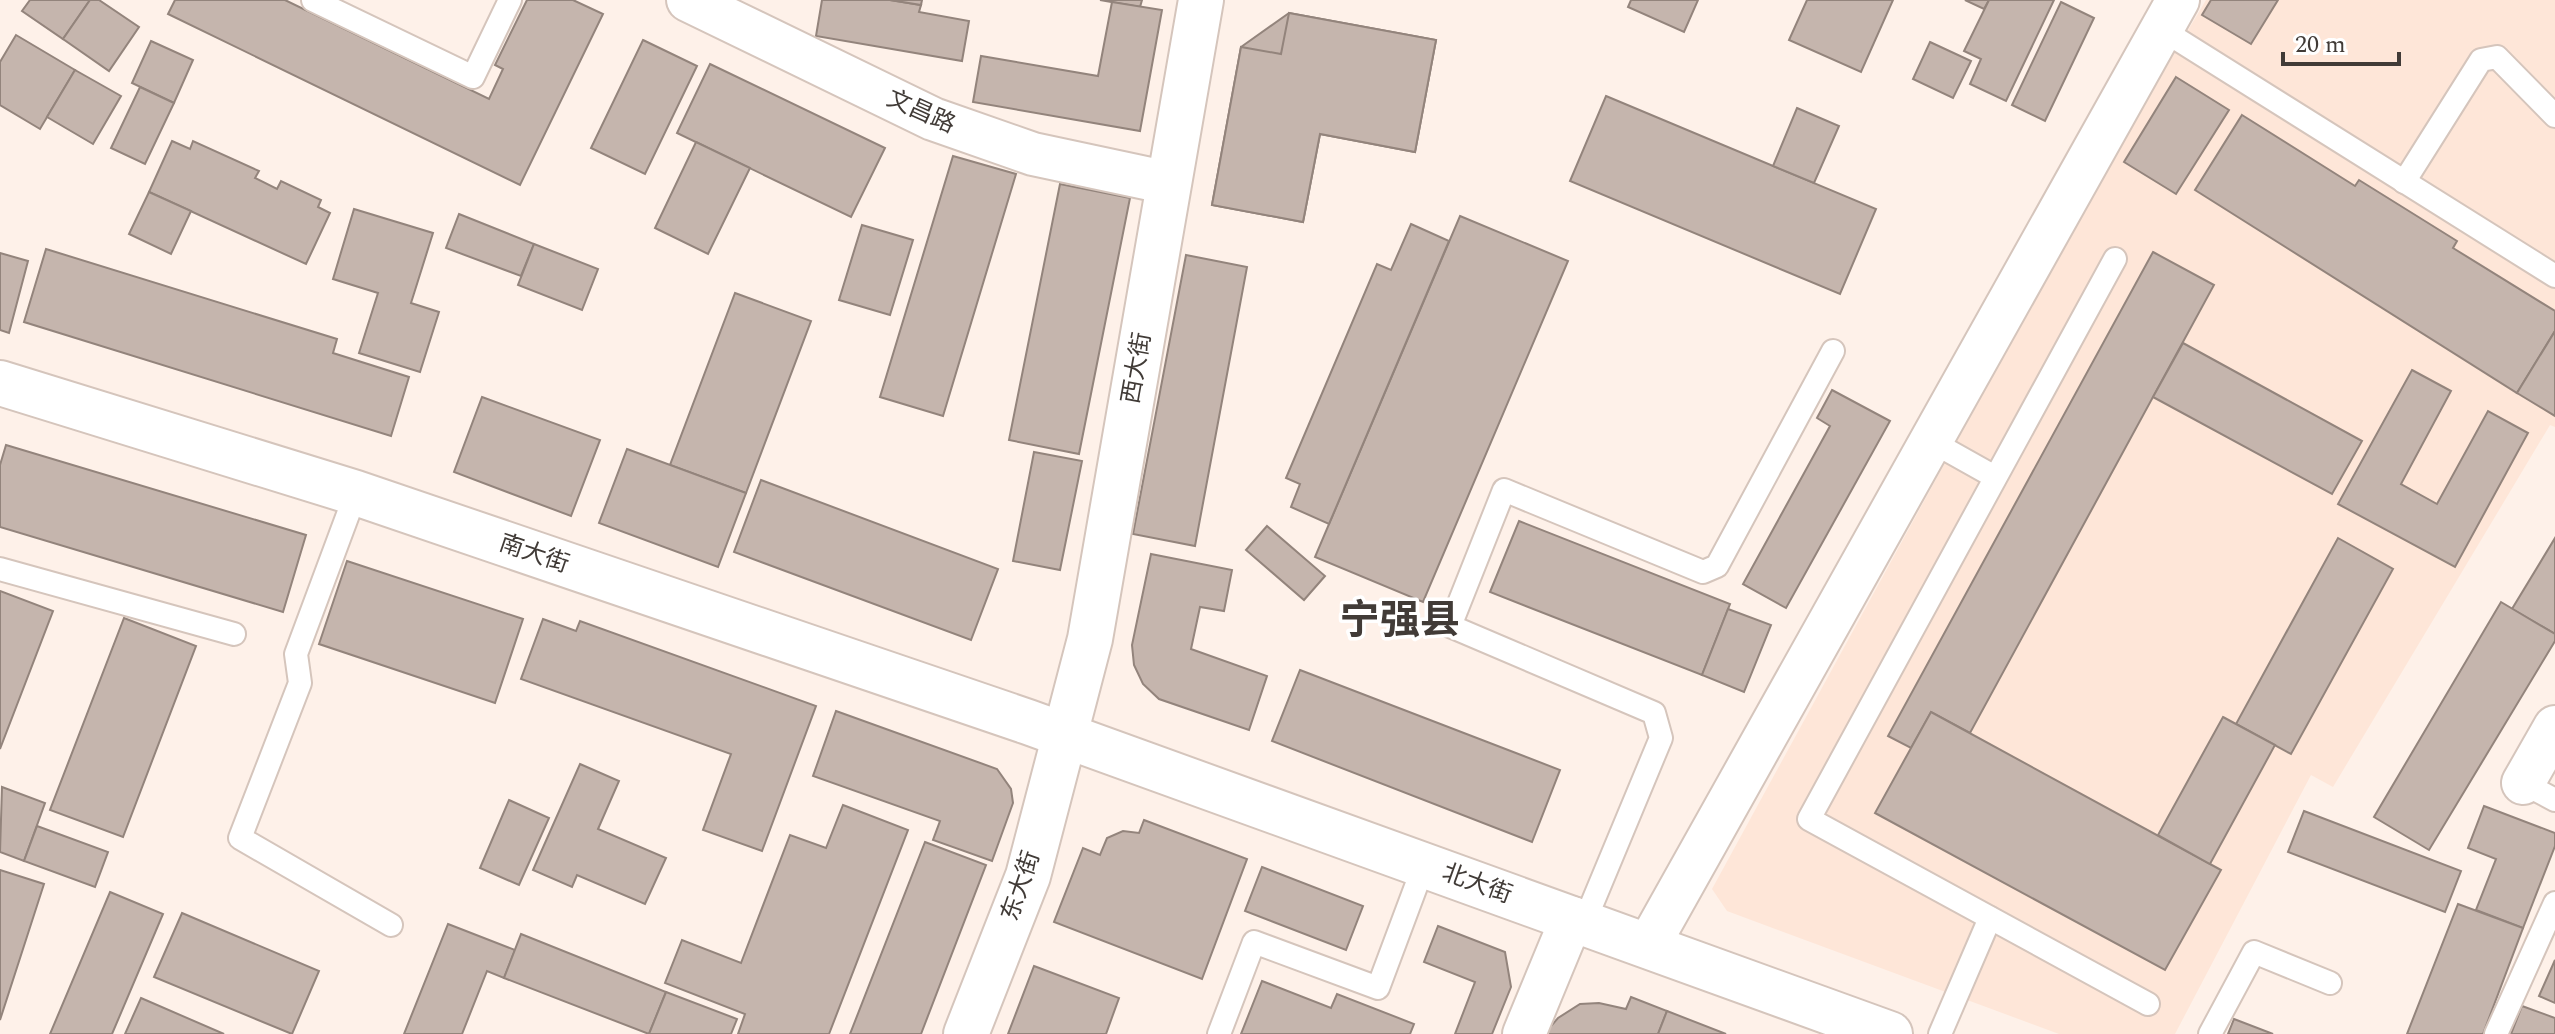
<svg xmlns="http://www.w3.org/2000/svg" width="2555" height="1034" font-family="Spectral,'Noto Sans SC',serif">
  <rect width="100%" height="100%" fill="#fef1e9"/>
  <path fill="#fee6d8" d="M2206,0H2555V427L2550,425L2333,787L2311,775L2175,1034H2059L1727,911L1712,889L2110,161Z"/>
  <g fill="#c5b5ad" stroke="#93847c" stroke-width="2">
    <path d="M30,0H90L63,39L22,11Z"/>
    <path d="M90,0H99L139,27L109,71L63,39Z"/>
    <path d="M175,0H285L489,99L503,69L495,65L527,0H573L603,14L520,185L168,14Z"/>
    <path d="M822,0H890L921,5L919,12L969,21L962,61L816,36Z"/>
    <path d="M890,0H922L921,5Z"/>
    <path d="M1100,0H1142L1140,7Z"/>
    <path d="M1631,0H1698L1684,32L1628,7Z"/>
    <path d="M1807,0H1893L1861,72L1789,40Z"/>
    <path d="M1965,0H1989L1984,9Z"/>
    <path d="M1989,0H2054L2006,101L1970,84L1981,59L1964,51Z"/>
    <path d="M2211,0H2278L2251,44L2202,15Z"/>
    <path d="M1112,2L1162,10L1140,131L973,102L981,56L1098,76Z"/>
    <path d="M2061,2L2094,18L2045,121L2012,105Z"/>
    <path d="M1289,13L1436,40L1415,152L1320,134L1303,222L1212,205L1241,47Z"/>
    <path d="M1289,13L1436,40L1415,152L1320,134L1303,222L1212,205L1241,47L1281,54Z"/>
    <path d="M16,35L75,70L40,129L0,105V62Z"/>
    <path d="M643,40L697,66L645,174L591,148Z"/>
    <path d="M151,41L193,60L174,103L132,83Z"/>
    <path d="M1930,42L1971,61L1953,98L1913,79Z"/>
    <path d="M710,64L885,148L851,217L677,133Z"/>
    <path d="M75,70L121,96L93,144L47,117Z"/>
    <path d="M2176,77L2229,110L2176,194L2124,162Z"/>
    <path d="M140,87L174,103L145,164L111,148Z"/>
    <path d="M1606,96L1876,209L1840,294L1570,181Z"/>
    <path d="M1797,108L1839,126L1814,183L1773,166Z"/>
    <path d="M2242,115L2355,186L2359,180L2457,241L2453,248L2555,311V331L2517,393L2195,190Z"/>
    <path d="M172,141L190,149L193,141L259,171L255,178L277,189L281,181L321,200L318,207L330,213L306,264L149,192Z"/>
    <path d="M696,142L750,168L708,254L655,228Z"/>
    <path d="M953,156L1016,174L943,416L880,397Z"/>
    <path d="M1060,184L1130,198L1079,454L1009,440Z"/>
    <path d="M149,192L191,211L171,254L129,234Z"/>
    <path d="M354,209L433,233L411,303L439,312L420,372L359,353L378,293L333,279Z"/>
    <path d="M459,214L534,244L521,276L446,248Z"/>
    <path d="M1460,216L1568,261L1423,602L1315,557Z"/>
    <path d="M1411,224L1449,241L1329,524L1291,507L1300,484L1286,478L1377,264L1391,270Z"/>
    <path d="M862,225L913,240L890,315L839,300Z"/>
    <path d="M534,244L598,269L582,310L518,285Z"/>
    <path d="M46,249L337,339L333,353L409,377L391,436L24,322Z"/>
    <path d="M2153,252L2214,285L1970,733L1931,712L1911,748L1888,736Z"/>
    <path d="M0,253L28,261L9,333L0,330Z"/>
    <path d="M1186,255L1247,267L1195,546L1133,534Z"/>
    <path d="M735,293L811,321L746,493L670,465Z"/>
    <path d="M2555,331V416L2517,393Z"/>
    <path d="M2183,343L2362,441L2332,494L2153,397Z"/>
    <path d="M2412,370L2451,391L2401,484L2437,504L2488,411L2528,433L2455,567L2338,504Z"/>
    <path d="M1832,390L1890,421L1786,608L1743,584L1830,426L1817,418Z"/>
    <path d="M482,397L600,440L571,516L454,472Z"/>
    <path d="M6,445L306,535L283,612L0,527V465Z"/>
    <path d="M627,449L746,493L718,567L599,523Z"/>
    <path d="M1034,452L1082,461L1060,570L1013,561Z"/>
    <path d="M761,480L998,569L971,640L734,552Z"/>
    <path d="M1519,521L1730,604L1702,675L1490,592Z"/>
    <path d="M1267,526L1325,576L1304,600L1246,550Z"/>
    <path d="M2338,538L2393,569L2291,754L2236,724Z"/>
    <path d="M2555,538V634L2512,609Z"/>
    <path d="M1151,554L1232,570L1224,611L1200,607L1191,649L1267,676L1249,730L1159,699L1143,684L1134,665L1132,645Z"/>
    <path d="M347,561L523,619L495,703L319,644Z"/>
    <path d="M0,591L53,611L0,749Z"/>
    <path d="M2501,602L2555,634V641L2429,850L2374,817Z"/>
    <path d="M1728,609L1771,625L1744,692L1702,675Z"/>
    <path d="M124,618L196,646L123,837L50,810Z"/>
    <path d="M543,619L576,631L580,621L816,706L762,851L703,830L731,754L521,679Z"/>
    <path d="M1300,670L1560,770L1532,842L1272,741Z"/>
    <path d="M836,711L997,769L1011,789L1013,803L992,861L933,840L940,821L813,776Z"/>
    <path d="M1931,712L2221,870L2165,970L1875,813Z"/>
    <path d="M2223,717L2275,745L2210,864L2158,835Z"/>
    <path d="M580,764L619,781L598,829L666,858L645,904L577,875L572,887L533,870Z"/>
    <path d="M2,787L45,803L24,861L0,852Z"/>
    <path d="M509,800L549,818L519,885L480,868Z"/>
    <path d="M843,805L908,830L829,1034H738L745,1014L665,983L682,940L741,963L790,835L826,848Z"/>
    <path d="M2484,806L2555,833V846L2523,928L2476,910L2496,859L2468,848Z"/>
    <path d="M2304,811L2461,871L2445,912L2288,852Z"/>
    <path d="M1144,820L1247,859L1202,979L1054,922L1083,848L1100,855L1107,838L1123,831L1139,833Z"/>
    <path d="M37,826L108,852L95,887L24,861Z"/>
    <path d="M925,842L986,865L921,1034H850Z"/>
    <path d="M1262,867L1363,906L1346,950L1245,911Z"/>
    <path d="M0,870L44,884L0,1020Z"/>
    <path d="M110,892L163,914L112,1034H50Z"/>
    <path d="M2458,904L2523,928L2483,1034H2407Z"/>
    <path d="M182,913L319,971L292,1034L154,977Z"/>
    <path d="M448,924L515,950L504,978L487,971L462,1034H404Z"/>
    <path d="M1438,926L1505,952L1511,987L1492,1034H1455L1475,982L1424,962Z"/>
    <path d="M521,934L666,992L649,1034L504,978Z"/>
    <path d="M2555,960V1003L2539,996Z"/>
    <path d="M1034,966L1119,998L1106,1034H1008Z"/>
    <path d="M1262,981L1331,1008L1337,994L1414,1024L1410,1034H1241Z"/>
    <path d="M666,992L737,1019L731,1034H649Z"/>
    <path d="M1631,997L1667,1011L1658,1034H1544L1558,1018L1580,1004L1599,1003L1626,1009Z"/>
    <path d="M141,998L224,1034H125Z"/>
    <path d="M2522,1006L2555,1018V1034H2511Z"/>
    <path d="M1667,1011L1726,1034H1658Z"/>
    <path d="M2234,1019L2273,1034H2228Z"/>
  </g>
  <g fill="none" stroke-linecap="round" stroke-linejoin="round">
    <g stroke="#d5c5bc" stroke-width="26">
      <g id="service">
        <path d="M313,0L473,77L510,0"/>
        <path d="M2161,29L2555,276"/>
        <path d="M2404,182L2481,60L2497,57L2555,116"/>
        <path d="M2115,259L1809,819L2148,1004"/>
        <path d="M1929,440L1995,477"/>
        <path d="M356,493L296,654L300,683L240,838L391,925"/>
        <path d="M0,569L234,634"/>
        <path d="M2523,783L2555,800"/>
        <path d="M1584,923L1661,738L1654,713L1450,626L1504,490L1703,572L1717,566L1833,351"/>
        <path d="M1219,1034L1254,942L1378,988L1424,865"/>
        <path d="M1940,1034L1990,918"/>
        <path d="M2210,1034L2254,952L2330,983"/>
        <path d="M2496,1034L2555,903"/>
      </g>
    </g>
    <g stroke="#d5c5bc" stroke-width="46">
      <g id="minor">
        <path d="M688,0L933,119L1033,154L1169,183"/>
        <path d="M2523,783L2555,727"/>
        <path d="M1648,946L2178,0"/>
        <path d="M1524,1034L1572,918"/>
      </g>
    </g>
    <g stroke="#d5c5bc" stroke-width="48">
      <g id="tertiary">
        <path d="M0,383L356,493L1028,722L1890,1034"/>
        <path d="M966,1034L1028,876L1090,639L1201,0"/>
      </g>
    </g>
    <use href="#service" stroke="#fff" stroke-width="22"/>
    <use href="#minor" stroke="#fff" stroke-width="42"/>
    <use href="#tertiary" stroke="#fff" stroke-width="44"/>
  </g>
  <g text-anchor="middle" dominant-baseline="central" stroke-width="7" stroke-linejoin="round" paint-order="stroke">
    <g font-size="24" fill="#413b37" stroke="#fff">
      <text transform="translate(921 112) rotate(24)">文昌路</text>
      <text transform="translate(1137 368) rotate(-80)">西大街</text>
      <text transform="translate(534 554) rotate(19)">南大街</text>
      <text transform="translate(1477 884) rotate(20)">北大街</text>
      <text transform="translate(1021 886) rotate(-71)">东大街</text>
    </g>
    <g font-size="40" font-weight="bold" fill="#413b37" stroke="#fff">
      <text x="1400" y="621">宁强县</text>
    </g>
  </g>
  <path d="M2283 52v12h116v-12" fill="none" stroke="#413b37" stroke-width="4"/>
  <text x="2295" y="52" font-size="24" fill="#413b37" stroke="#ffffff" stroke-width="6" paint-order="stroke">20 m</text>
</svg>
